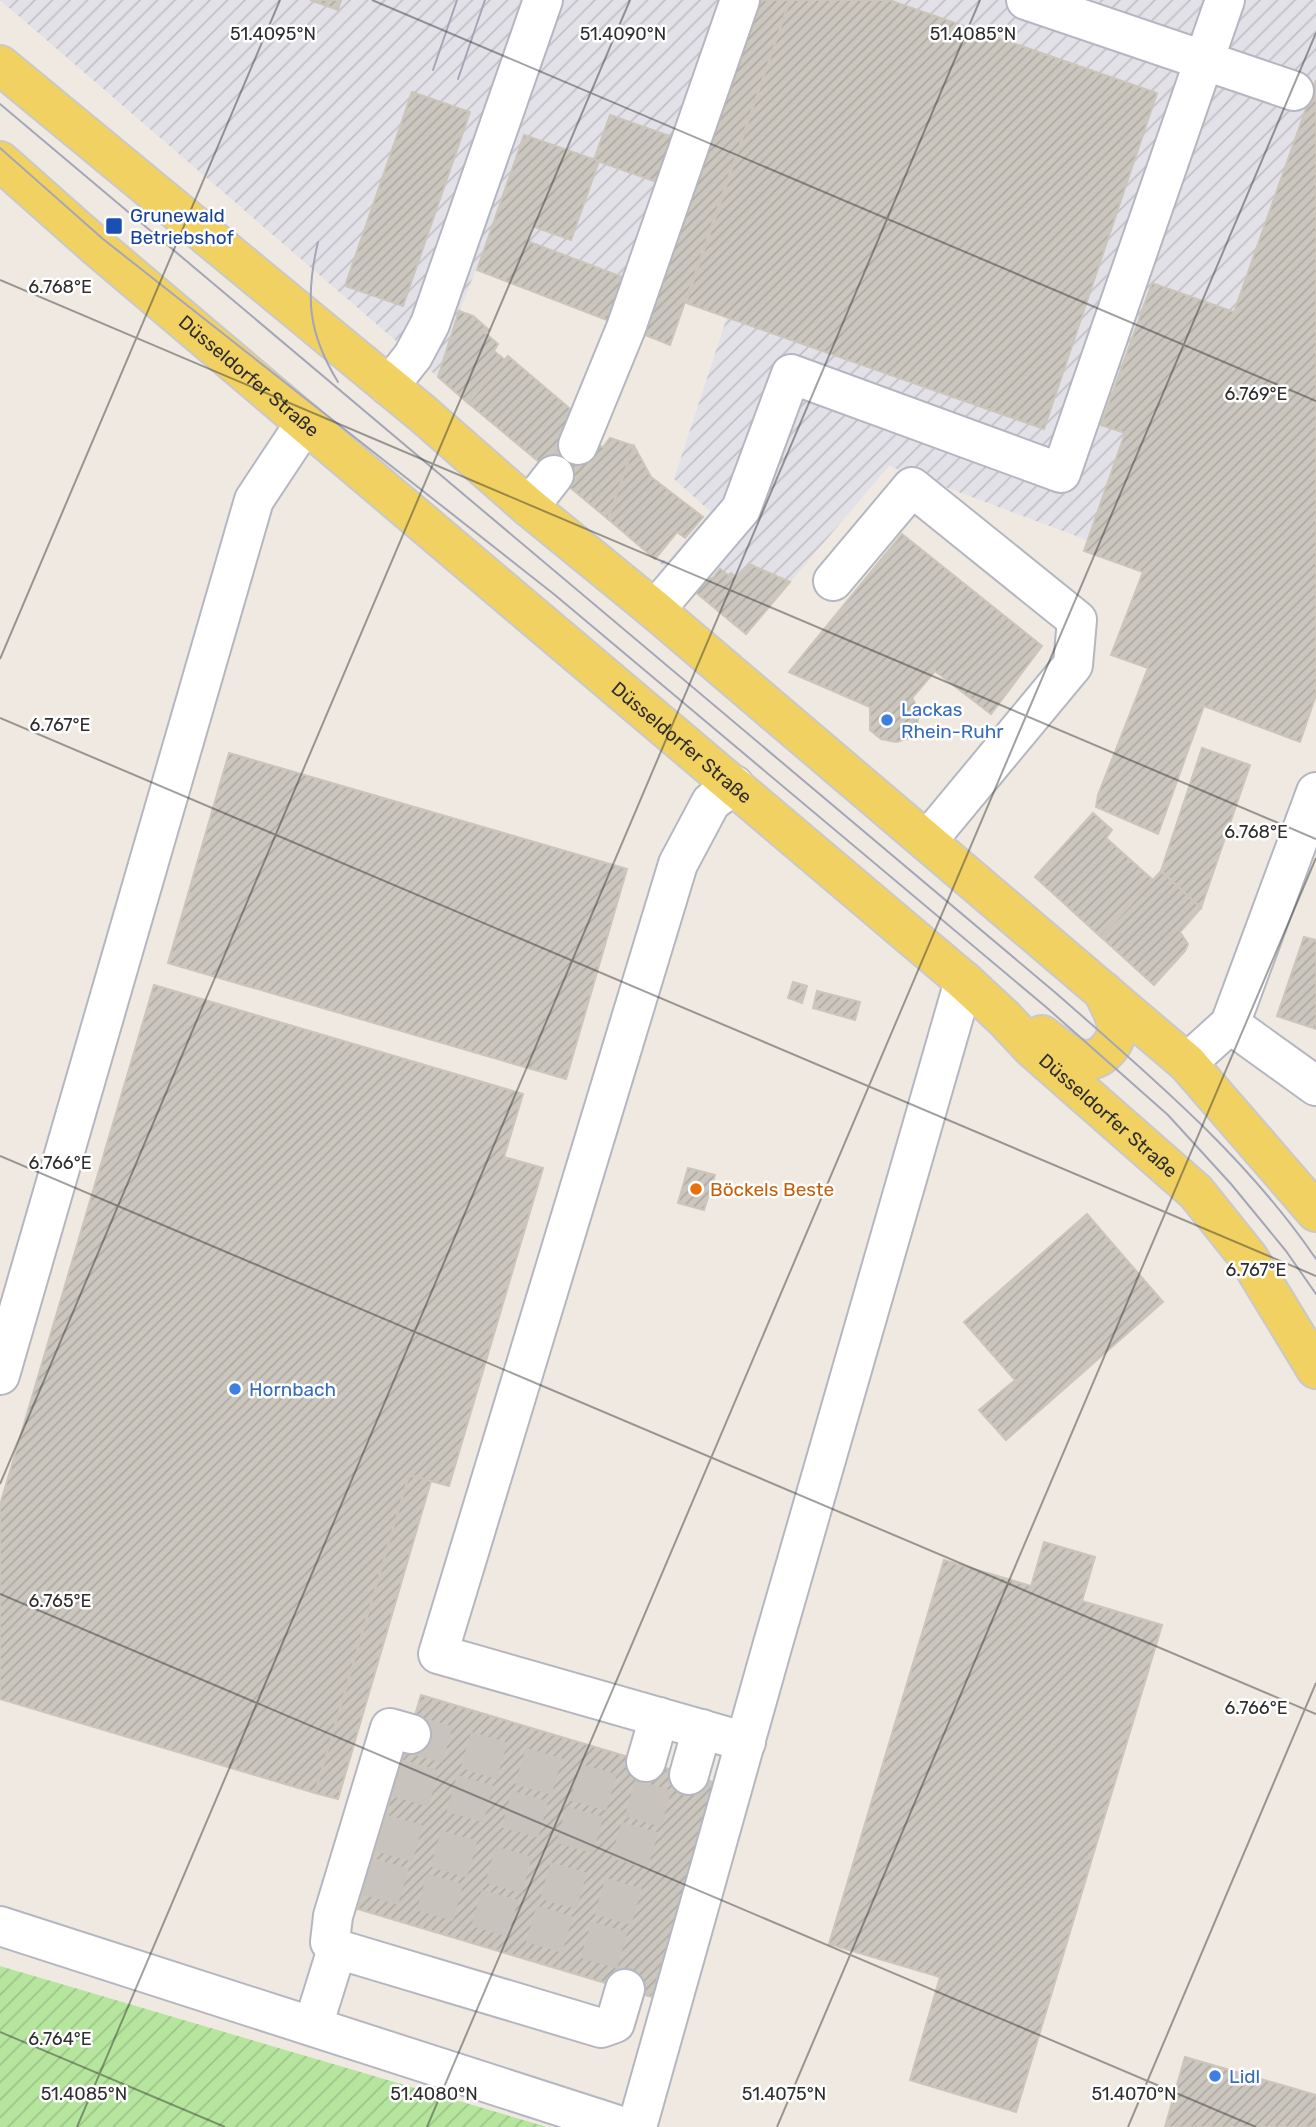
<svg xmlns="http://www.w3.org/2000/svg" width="1316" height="2127" font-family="Rubik,sans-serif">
  <defs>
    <pattern id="industrial-furrows" width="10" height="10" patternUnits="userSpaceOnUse" patternTransform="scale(1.75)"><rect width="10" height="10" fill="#e3e1e8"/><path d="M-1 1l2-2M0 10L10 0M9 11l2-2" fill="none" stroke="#c3c1c7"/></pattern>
    <pattern id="garden-furrows" width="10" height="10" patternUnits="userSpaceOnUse" patternTransform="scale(1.75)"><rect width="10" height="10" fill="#b6e59e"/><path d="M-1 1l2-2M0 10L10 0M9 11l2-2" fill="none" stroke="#9dc588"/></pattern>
    <pattern id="building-hatch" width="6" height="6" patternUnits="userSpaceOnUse" patternTransform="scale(1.75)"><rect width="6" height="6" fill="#cbc7bf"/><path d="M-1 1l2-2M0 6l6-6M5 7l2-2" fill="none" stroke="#afaba4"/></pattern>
  </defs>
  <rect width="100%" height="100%" fill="#efe9e1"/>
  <path fill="url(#industrial-furrows)" d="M0,0H1316V695L1300,742L1204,706L1158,834L1096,807L1148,668L1143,572L1084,551L1087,540L889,466L746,634L655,559L668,561L711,512L674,479L727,317L686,303L493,227L459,312L438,377Z"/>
  <path fill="url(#garden-furrows)" d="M0,1966L547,2127H0Z"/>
  <g fill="url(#building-hatch)" stroke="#cbc5ba" stroke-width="2">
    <path d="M310,0H341L338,10Z"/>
    <path d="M754,0H790L670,345L640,333Z"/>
    <path d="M790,0H889L1157,93L1044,429L686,303Z"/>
    <path d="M1316,80V695L1300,742L1204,706L1158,834L1096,807L1098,795L1148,668L1111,655L1143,572L1084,551L1125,433L1101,425L1152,283L1234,312Z"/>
    <path d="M412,92L470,112L403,306L345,286Z"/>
    <path d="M610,115L684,141L668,186L594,160Z"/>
    <path d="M524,135L599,161L571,240L532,226L527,241L633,281L617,324L477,270Z"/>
    <path d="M459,311L473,316L489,330L485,333L498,344L494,351L505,360L468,403L438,377Z"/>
    <path d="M508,356L581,418L578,427L544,466L468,403Z"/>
    <path d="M569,438L603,447L610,438L634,446L608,519L544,466Z"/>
    <path d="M634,446L651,477L703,517L685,538L677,532L655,559L608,519Z"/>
    <path d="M902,534L1042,646L991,714L935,671L912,698L919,710L917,727L907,739L896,742L881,739L870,730V707L789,672Z"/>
    <path d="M749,564L790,582L746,634L693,590L706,574L712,579L720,569L728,575L731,573L737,578Z"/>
    <path d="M1202,748L1250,765L1201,908L1161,871Z"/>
    <path d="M229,753L627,869L566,1079L168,963Z"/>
    <path d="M1093,813L1112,830L1106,838L1153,880L1101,937L1035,877Z"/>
    <path d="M1161,871L1201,908L1180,932L1188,944L1185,951L1154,985L1101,937Z"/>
    <path d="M1304,937L1316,940V1029L1277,1016Z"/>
    <path d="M793,982L807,986L802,1003L788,998Z"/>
    <path d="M154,985L523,1094L504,1157L543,1168L449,1486L409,1475L315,1793L0,1699V1505Z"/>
    <path d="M817,991L860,1002L855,1020L813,1008Z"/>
    <path d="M688,1168L715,1175L704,1210L678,1203Z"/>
    <path d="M1087,1214L1163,1302L1006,1440L979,1410L1015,1380L964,1322Z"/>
    <path d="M409,1475L431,1481L338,1799L315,1793Z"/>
    <path d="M1044,1542L1095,1557L1082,1601L1162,1625L1016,2112L910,2080L940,1977L829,1944L944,1560L1031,1586Z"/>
    <path d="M421,1695L716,1783L652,1997L358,1909Z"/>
    <path d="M1185,2057L1316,2095V2127H1165Z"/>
  </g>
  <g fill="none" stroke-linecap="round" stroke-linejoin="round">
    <g stroke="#c8c4bd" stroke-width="38" stroke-dasharray="38 19" stroke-linecap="butt">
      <path d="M411,1734L678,1812"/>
      <path d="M397,1778L665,1854"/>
      <path d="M381,1833L648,1910"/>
      <path d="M367,1876L635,1954"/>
    </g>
    <g stroke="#b4b7c1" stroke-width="42">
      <g id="minor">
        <path d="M1026,0L1294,91"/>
        <path d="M389,386L413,356L430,324L543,0"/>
        <path d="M578,445L626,328L740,0"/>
        <path d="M529,507L554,475"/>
        <path d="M833,581L912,487L1077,620L1073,665L927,841"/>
        <path d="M655,610L741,509L791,374L1061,473L1225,0"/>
        <path d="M734,785L711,802L678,864L438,1654L746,1742"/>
        <path d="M1230,1024L1316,1086"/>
        <path d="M1187,1063L1230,1024L1316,792"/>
        <path d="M0,1375L254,500L305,423"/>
        <path d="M411,1734L390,1728L333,1916L330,1942L337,1949L601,2028L615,2023L625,1989"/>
        <path d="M646,1762L659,1717"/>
        <path d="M689,1775L702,1729"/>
        <path d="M0,1926L624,2127"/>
        <path d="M313,2026L337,1949"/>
        <path d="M637,2127L772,1647L964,981"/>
      </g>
    </g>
    <g stroke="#c9c9c9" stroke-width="42">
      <g id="major">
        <path d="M0,65L423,414L529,507L655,610L1187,1063L1316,1212"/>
        <path id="s1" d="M0,161L97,247L964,981L1004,1018L1032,1048L1196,1192L1248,1257L1316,1369"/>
        <path d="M1042,1035C1063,1050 1086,1075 1109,1048C1113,1043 1117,1035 1117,1028C1117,1017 1107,1001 1103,991"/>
      </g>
    </g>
    <use href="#minor" stroke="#fff" stroke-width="38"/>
    <use href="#major" stroke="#f2d163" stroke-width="38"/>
    <g stroke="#a3a6b8" stroke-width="2">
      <path d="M433,70L457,0"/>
      <path d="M458,79L485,0"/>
      <path d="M0,104L1057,994C1150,1076 1246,1156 1316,1259"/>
      <path d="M0,148L103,239L555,595L1046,1007L1168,1115L1231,1184L1286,1251L1316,1294"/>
      <path d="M318,242C305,297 308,333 338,382"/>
    </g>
  </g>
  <path fill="none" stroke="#2e2e2e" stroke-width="2" stroke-opacity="0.45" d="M372,0L1316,401M0,280L1316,839M0,659L280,0M0,718L1316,1276M0,1156L1316,1714M0,1484L630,0M0,1594L1256,2127M0,2032L225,2127M77,2127L980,0M427,2127L1316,33M777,2127L1316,858M1128,2127L1316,1683"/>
  <rect fill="#1a4fb4" stroke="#fff" stroke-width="2.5" x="105" y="217" width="18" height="18" rx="3.5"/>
  <g fill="#3f7fe0" stroke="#fff" stroke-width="2.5">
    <circle cx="887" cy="720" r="7"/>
    <circle cx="235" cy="1389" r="7"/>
    <circle cx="1215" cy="2076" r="7"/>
  </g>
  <circle fill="#e8710a" stroke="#fff" stroke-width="2.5" cx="696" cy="1189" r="7"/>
  <g text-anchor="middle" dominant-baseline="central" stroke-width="5" stroke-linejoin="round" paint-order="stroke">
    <g font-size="19" fill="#164399" stroke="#fff" text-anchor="start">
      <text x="130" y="215">Grunewald<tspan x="130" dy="22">Betriebshof</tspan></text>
    </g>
    <g font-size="19" fill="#2e2e2e" stroke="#fff">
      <text stroke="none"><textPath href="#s1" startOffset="329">Düsseldorfer Straße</textPath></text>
      <text stroke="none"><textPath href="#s1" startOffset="896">Düsseldorfer Straße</textPath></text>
      <text stroke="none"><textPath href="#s1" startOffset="1463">Düsseldorfer Straße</textPath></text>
    </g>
    <g font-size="19" fill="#366cbe" stroke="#fff" text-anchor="start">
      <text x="901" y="709">Lackas<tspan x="901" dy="22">Rhein-Ruhr</tspan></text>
      <text x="249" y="1389">Hornbach</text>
      <text x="1229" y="2076">Lidl</text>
    </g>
    <g font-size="19" fill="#c56008" stroke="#fff" text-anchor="start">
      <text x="710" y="1189">Böckels Beste</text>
    </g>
  </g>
  <g font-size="18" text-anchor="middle" fill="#2e2e2e" stroke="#fff" stroke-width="5" stroke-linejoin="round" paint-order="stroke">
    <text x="273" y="40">51.4095°N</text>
    <text x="623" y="40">51.4090°N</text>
    <text x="973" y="40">51.4085°N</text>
    <text x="60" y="293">6.768°E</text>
    <text x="1256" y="400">6.769°E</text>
    <text x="60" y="731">6.767°E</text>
    <text x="1256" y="838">6.768°E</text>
    <text x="60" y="1169">6.766°E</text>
    <text x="1256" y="1276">6.767°E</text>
    <text x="60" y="1607">6.765°E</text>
    <text x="1256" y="1714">6.766°E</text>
    <text x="60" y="2045">6.764°E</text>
    <text x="84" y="2100">51.4085°N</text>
    <text x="434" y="2100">51.4080°N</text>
    <text x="784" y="2100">51.4075°N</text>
    <text x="1134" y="2100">51.4070°N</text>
  </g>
</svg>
